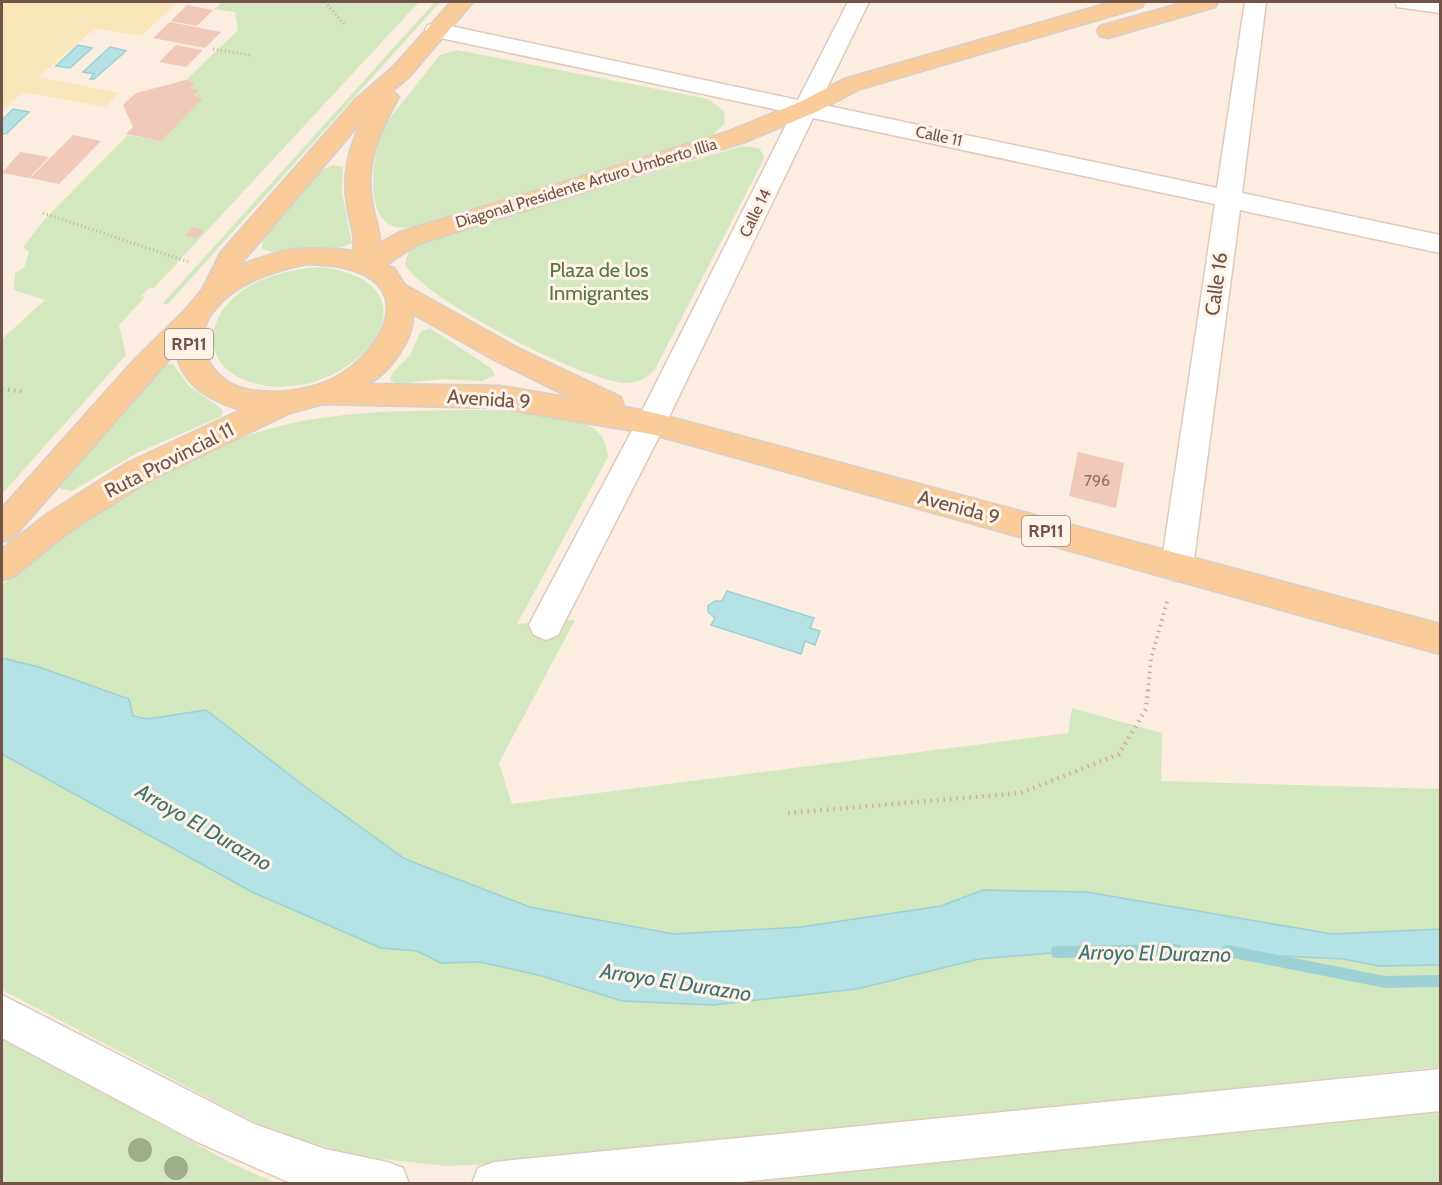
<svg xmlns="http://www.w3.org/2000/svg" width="1442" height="1185" font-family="Cabin,sans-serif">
  <rect width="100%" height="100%" fill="#fbeee0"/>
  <g fill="#d4e8bf">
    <path d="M223,2H419L154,288H149L141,296L145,297L119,325L126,355L2,494V339L45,300L14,290L15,273L24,268L29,252L23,247L45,219L128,135L161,141L202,98L193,96L198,90L190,88L194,82L186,80L238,30L235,12L214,9Z"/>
    <path d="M435,2H440L167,305L163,303Z"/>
    <path d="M457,50L708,99L724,111L725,123L713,135L415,226C359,240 372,160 382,128L440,55Z"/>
    <path d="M742,146L759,148L764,156L763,161L655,369C648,378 639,382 628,383C588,384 421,298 405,264L409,251L425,242Z"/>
    <path d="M333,165L342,167L343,170L342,192L352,243L337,249L273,252L262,249V238L322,170Z"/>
    <path d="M319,267C455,282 349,413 250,382C236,377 222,369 216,354C212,345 212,333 216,323C232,283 280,270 319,267Z"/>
    <path d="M430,328L491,368L495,375L482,381L443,379L398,384L390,380L393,372L411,354L420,332Z"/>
    <path d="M173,364L189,386L221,408L223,412L220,417L137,453L72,491L61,489L58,486L162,365Z"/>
    <path d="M448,410C483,410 572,407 598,432C605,439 607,447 608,457L517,624L575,620L499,763L512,804L1068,733L1072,708L1162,733L1161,781L1440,789V1067L494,1164L447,1166L399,1161L358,1156L315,1144L254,1122L2,990V585C89,511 188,443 303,421C350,412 399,411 448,410Z"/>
    <path d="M2,1038L235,1165L276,1183H2Z"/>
    <path d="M1440,1107V1183H747Z"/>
  </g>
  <path fill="#fae6bb" d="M2,2H184L176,4L141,36L95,28L39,77L119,93L105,107L23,92L2,111Z"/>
  <g fill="#b5e2e4" stroke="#9cd2d5" stroke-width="1.5">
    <path d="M78,45L92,48L70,68L56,66Z"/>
    <path d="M110,47L126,51L94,79H90L94,74L83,72Z"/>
    <path d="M13,109L29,112L6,134H2V120Z"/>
    <path d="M727,591L814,618L810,628L820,631L815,645L805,641L801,654L711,625L715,618L708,612V606L715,601H722Z"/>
    <path d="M2,658L39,667L129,699L133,716L147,719L206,710L304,786L405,859L530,907L673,934L801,927L941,906L983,890L1087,892L1332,934L1440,929V965L1379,966L1343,959L1110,948L979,959L857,989L713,1005L622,1001L542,976L480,962L441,963L417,951L381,948L254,893L2,754Z"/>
  </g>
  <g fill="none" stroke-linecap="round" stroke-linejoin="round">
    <g fill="#9cd2d5" fill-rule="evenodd">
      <path d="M1176,944L1181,945L1182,950L1181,955L1176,956L1057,958L1052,957L1051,952L1052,947L1057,946Z"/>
      <path d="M1228,945L1385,976L1440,975V987L1385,988L1228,957L1223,956L1222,951L1223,946Z"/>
    </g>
  </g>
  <g fill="#f0c9b8">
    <path d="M187,5L213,10L197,26L171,21Z"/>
    <path d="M170,22L221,32L205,48L153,38Z"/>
    <path d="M176,45L203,50L186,67L159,62Z"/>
    <path d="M186,80L195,82L190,88L199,90L193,96L203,98L161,141L126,134L133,127L123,105L136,93Z"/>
    <path d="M73,135L101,141L59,184L30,178Z"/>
    <path d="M20,152L49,157L29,178L2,173Z"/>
    <path d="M193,227L204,230L197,238L185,236Z"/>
    <path d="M1078,452L1124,463L1116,508L1069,496Z"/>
  </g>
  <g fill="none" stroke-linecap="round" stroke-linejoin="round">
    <g stroke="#dfc9bc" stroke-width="3">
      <g id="minor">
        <path d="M848,2H869L819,104L1217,188L1245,2H1266L1242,193L1440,235V253L1240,210L1193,567L1188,577L1177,581L1166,577L1161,567L1215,204L813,118L666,423L558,635L546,640L534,635L529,625L534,615L636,423L792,113L436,37L428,35L425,30L428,25L436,23L798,100Z"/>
        <path d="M1395,2H1440V13L1397,7Z"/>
        <path d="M2,995L254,1124L325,1149L387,1162L403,1168L409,1184H293L195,1141L2,1038Z"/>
        <path d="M1440,1069V1111L721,1184H472L478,1168L494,1162Z"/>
      </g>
    </g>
    <g stroke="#d7cfcc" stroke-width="3">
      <g id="major">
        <path d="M451,2H473L409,77L392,91L399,97C380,130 365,163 372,202C374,216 380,229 380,243L400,232L727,132L800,102L844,79L1112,2H1144L1142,7L860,89L816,112L745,142L418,244L386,265L394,268L405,285L518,348L621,397L624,407L651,412L1440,624V654L651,434L500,408L323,404L290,413L149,481L69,532L13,577L2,580V549L47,514L127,463L241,410C211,401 182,386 176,352L13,538L2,542V508L134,360L184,311L202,290L221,252L355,100L393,67ZM362,121C349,147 342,175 347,204C349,221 356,234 353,251C304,246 285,247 239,266ZM308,264C321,265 336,265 349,269C423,290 374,362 326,382C303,391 274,394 250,390C211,384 188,341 215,309C237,283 275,270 308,264ZM413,314L498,362L571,398L500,386L369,384C391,371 414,339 413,314Z"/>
        <path d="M1186,2H1218L1215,7L1108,38L1100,36L1097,31L1100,26Z"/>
      </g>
    </g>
    <g stroke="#d4ac9c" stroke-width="3" stroke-dasharray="1 3" stroke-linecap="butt">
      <path d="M325,2L345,25"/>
      <path d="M213,49L250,55"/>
      <path d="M43,213L189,262"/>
    </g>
    <g stroke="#d4ac9c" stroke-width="4" stroke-dasharray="1.5 4.5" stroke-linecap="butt">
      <path d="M2,389L24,392"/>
      <path d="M1148,691L1151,659L1168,598"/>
    </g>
    <path stroke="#d4ac9c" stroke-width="4.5" stroke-dasharray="1.5 5" stroke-linecap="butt" d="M788,813L1021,793L1119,754L1146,709L1148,689"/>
    <use href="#minor" fill="#fff" fill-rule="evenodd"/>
    <use href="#major" fill="#f9cc99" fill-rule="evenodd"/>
  </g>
  <g fill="#a0ad89">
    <circle cx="140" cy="1150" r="12"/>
    <circle cx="176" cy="1168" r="12"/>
  </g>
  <g text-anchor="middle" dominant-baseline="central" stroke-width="6" stroke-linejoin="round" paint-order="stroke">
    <g font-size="16" fill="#715348" stroke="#fff2e6">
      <text transform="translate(939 136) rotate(12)">Calle 11</text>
      <text transform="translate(586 183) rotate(-17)">Diagonal Presidente Arturo Umberto Illia</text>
      <text transform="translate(755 213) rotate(-64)">Calle 14</text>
    </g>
    <g font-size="16" fill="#917064">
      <text x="1097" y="480">796</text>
    </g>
    <g fill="#fff2e6" stroke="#9c8377" stroke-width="1.5">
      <rect x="165" y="329" width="48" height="30" rx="4.5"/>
      <rect x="1022" y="516" width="48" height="30" rx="4.5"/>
    </g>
    <g font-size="18" font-weight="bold" fill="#715348">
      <text x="189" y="344">RP11</text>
      <text x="1046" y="531">RP11</text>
    </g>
    <g font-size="20" fill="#567741" stroke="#fff2e6">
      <text x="599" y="270">Plaza de los<tspan x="599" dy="23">Inmigrantes</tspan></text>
    </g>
    <g font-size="20" fill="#715348" stroke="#fff2e6">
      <text transform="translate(1216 284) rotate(-82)">Calle 16</text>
      <text transform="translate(489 399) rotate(4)">Avenida 9</text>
      <text transform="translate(169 460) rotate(-27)">Ruta Provincial 11</text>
      <text transform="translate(959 507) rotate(15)">Avenida 9</text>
    </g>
    <g font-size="21" font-style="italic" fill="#3d7377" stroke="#fff2e6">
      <text transform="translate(204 827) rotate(30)">Arroyo El Durazno</text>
      <text transform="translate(1155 953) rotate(1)">Arroyo El Durazno</text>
      <text transform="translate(676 982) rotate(9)">Arroyo El Durazno</text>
    </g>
  </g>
  <rect width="1442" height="1185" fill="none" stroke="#715348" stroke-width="6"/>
</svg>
